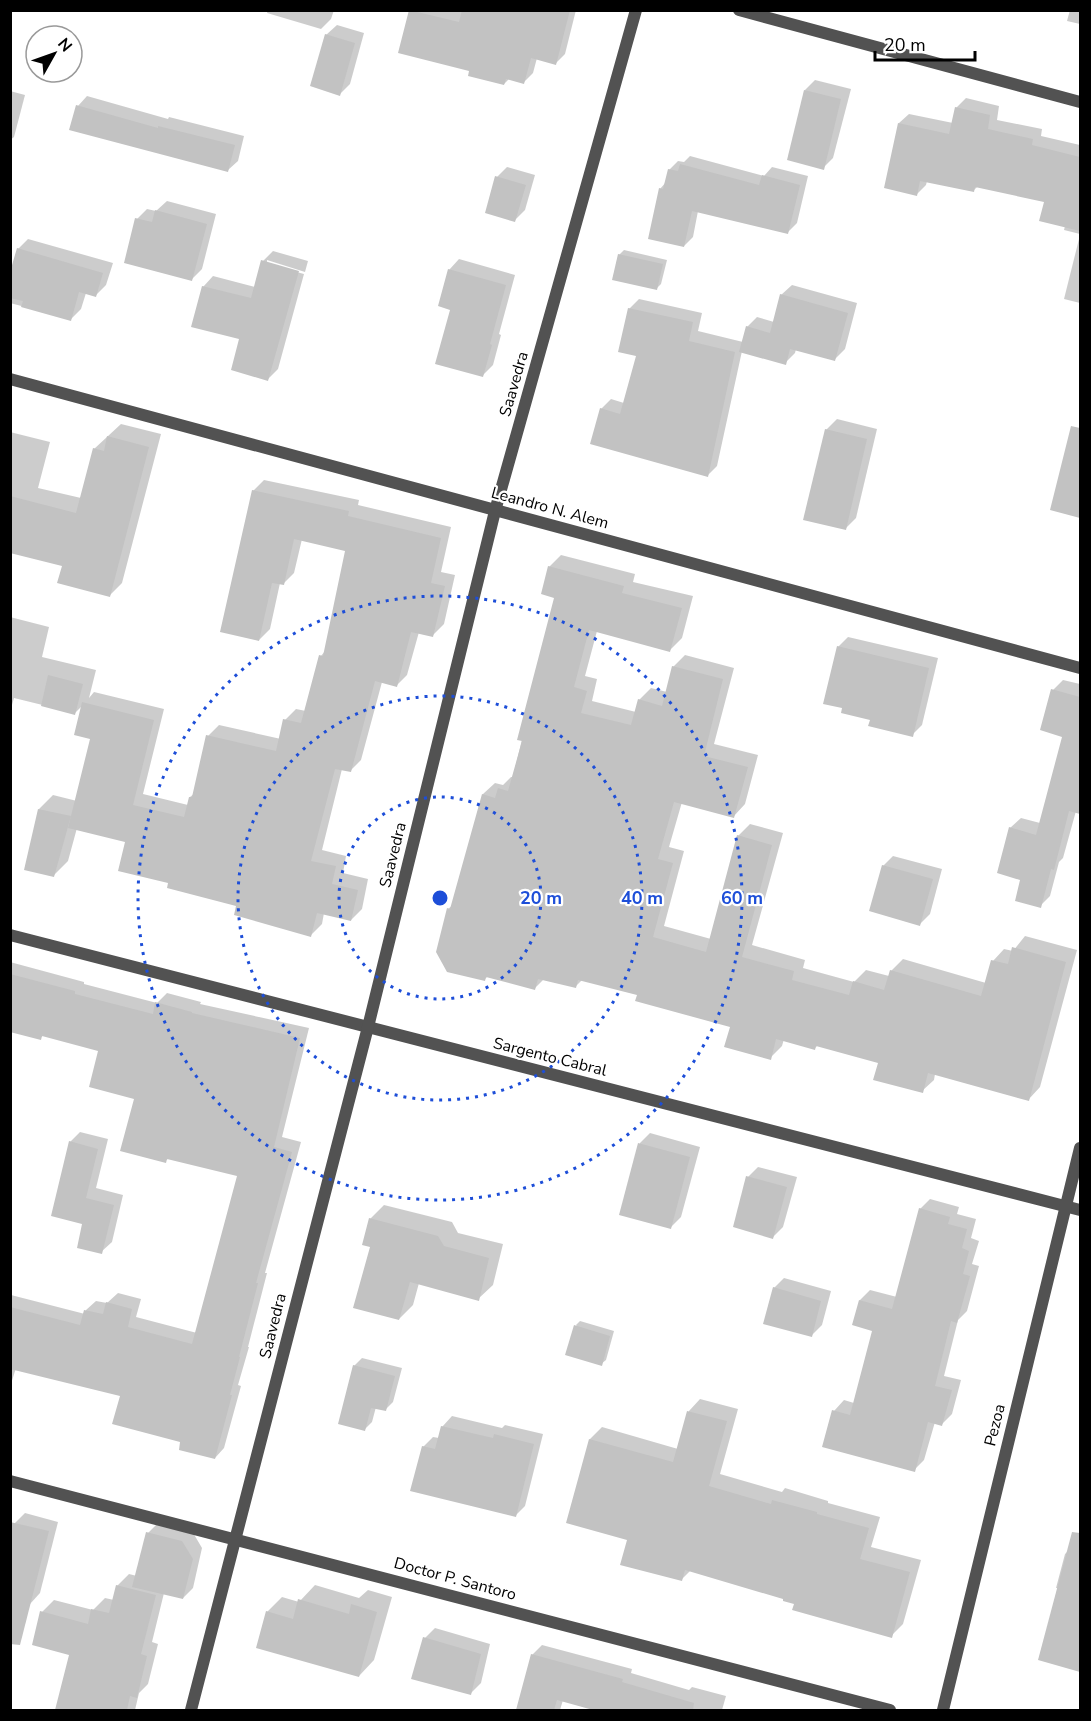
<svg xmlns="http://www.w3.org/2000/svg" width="1091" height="1721" font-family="'Nunito Sans',sans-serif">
  <rect width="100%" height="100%" fill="#fff"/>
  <g fill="#0003">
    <path d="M268,10H334L331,19L321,29L267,13Z"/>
    <path d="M410,10L463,11L576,10L565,54L556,63L537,58L533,73L524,82L509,79L504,84L471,70Z"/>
    <path d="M1070,10H1080V24L1067,21Z"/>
    <path d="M337,25L364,33L350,84L340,94L326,35Z"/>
    <path d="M815,80L851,89L833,158L823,168L805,90Z"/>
    <path d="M10,91L25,95L14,137L10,140Z"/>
    <path d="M87,96L168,119L169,117L244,136L238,161L228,170L78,106Z"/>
    <path d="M966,98L999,106L997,120L1042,129L1041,136L1080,145V234L1064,230L1065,226L1046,201L978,186L973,191L927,181L926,185L917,194L899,123L909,114L953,123L956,108Z"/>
    <path d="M690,156L764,176L772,167L808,176L797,223L788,232L698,211L693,237L684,246L660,189L666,182L669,170L678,161L684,162Z"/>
    <path d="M507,167L535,175L525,210L515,220L497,177Z"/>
    <path d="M167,201L216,214L202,269L192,279L137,219L147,209L156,211Z"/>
    <path d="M1080,235V303L1064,299Z"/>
    <path d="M28,239L113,263L106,285L96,295L86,293L81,309L71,319L10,303V278L18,249Z"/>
    <path d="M624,250L667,260L661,284L656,289L619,255Z"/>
    <path d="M273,251L308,261L305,272L267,260V264L304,274L278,369L268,379L241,338L203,287L213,276L255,287L263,261Z"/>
    <path d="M459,259L515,275L499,334L501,335L493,365L483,375L452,309L449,270Z"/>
    <path d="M792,285L857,303L845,349L835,359L796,349L795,353L785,363L742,351L717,466L707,476L601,409L611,399L624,403L638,355L629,309L639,299L702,313L698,331L743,342L747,327L757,317L774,322L781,295Z"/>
    <path d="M837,419L877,429L856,518L845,529L826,430Z"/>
    <path d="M121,424L161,434L122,583L109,596L64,565L10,551V432L50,442L38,488L81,498L94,449Z"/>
    <path d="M1080,428V517L1051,509L1069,439Z"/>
    <path d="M264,480L359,500L358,505L451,527L441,572L455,575L444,624L433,635L419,632L407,675L396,686L382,682L361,760L350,771L342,769L322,850L346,856L343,873L368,879L362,909L351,920L324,913L322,924L311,935L238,905L170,882L127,841L77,828L68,861L54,875L39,809L53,795L77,801L92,738L83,705L75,713L14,698L10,712V617L49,627L42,657L96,670L89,698L94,692L164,709L143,794L188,805L190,797L195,793L208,736L219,725L281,739L285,720L296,709L306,711L321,656L325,651L347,550L302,539L294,573L283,584L280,583L270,629L259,640L253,491Z"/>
    <path d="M561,555L635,574L633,582L693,596L682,638L670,650L597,631L585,676L597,679L592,701L636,712L639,700L651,688L667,692L673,667L685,655L734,668L714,744L758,755L745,804L734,816L682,802L669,847L684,851L664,926L711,939L738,836L750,824L783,833L752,945L805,960L803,968L854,982L866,970L889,976L891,971L903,959L986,983L993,961L1004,949L1013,951L1025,936L1077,950L1040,1087L1029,1099L935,1074L934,1080L922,1091L880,1062L818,1045L815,1048L784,1039L782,1046L770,1058L731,1026L639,994L583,979L576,986L544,979L535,988L488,976L485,979L448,909L454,904L483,794L495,783L503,785L511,777H513L556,597L549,567Z"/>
    <path d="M848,637L938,658L922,725L912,735L871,719L838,647Z"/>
    <path d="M1063,680L1080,684V812L1076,811L1063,858L1059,862L1050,896L1040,906L1022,879L1010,828L1021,818L1040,823L1064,735L1053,690Z"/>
    <path d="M893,856L942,869L930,914L920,924L883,866Z"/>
    <path d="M10,962L84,982V984L157,1003L167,993L201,1002L200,1004L309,1028L282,1137L301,1142L265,1273H267L248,1347H249L238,1385L241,1386L224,1448L215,1458L182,1441L121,1395L16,1368L10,1387L11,1295L85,1314L86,1310L96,1301L107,1303L118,1293L141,1299L136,1317L197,1333L239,1175L169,1158L165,1161L136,1098L100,1050L44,1035L40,1038L10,1031Z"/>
    <path d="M80,1132L108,1139L96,1188L123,1195L112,1242L101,1252L84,1223L70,1142Z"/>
    <path d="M650,1133L700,1147L681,1217L671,1227L621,1213L640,1143Z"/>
    <path d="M758,1167L797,1177L783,1227L773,1237L748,1177Z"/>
    <path d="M930,1199L959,1207L957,1214L976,1219L971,1238L979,1241L972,1264L979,1266L967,1311L958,1320L944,1376L961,1380L952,1414L942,1424L935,1422L924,1460L914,1470L834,1411L844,1400L854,1403L873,1330L854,1324L860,1300L870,1290L897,1297L920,1209Z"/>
    <path d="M384,1205L452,1222L458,1233L503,1244L493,1285L478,1299L419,1283L413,1305L399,1319L372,1246L370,1219Z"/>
    <path d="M784,1278L831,1291L822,1325L812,1335L774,1288Z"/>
    <path d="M580,1321L614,1331L606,1360L601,1364L576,1325Z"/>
    <path d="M362,1358L402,1368L393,1402L385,1410L376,1407L372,1422L364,1430L354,1366Z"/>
    <path d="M700,1399L738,1409L720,1474L782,1492L785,1488L828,1501V1503L880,1517L871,1547L921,1560L903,1624L891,1636L785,1598L691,1570L681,1580L629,1539L568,1522L590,1439L602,1427L678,1449L689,1411Z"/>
    <path d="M452,1416L502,1428L505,1425L543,1434L525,1506L515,1516L423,1447L433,1437L439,1438L442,1427Z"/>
    <path d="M25,1513L58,1522L40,1593L30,1604L15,1523Z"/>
    <path d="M158,1523L192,1531L202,1548L193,1588L183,1598L164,1593L152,1642L158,1644L148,1684L139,1693L135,1710H56L71,1654L42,1612L54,1600L93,1610L105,1598L114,1600L117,1586L129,1574L137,1576L148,1533Z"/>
    <path d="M1075,1544L1080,1546V1670L1039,1659L1058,1588H1056L1065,1554Z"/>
    <path d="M315,1585L359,1598L368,1590L392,1597L374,1660L359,1676L267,1612L282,1597L299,1602Z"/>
    <path d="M435,1628L490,1644L481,1683L471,1693L425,1638Z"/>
    <path d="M542,1645L632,1669L631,1673L689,1690L692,1687L726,1696L722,1710H599L563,1700L560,1710H528L518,1707L532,1655Z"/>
  </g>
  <g fill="#c2c2c2">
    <path d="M409,10L459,22L462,10H570L556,65L531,58L524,84L506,79L504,85L468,76L469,71L398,53Z"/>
    <path d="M325,34L355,43L340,96L310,86Z"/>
    <path d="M804,90L841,99L824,170L787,160Z"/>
    <path d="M76,105L158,128V126L235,145L228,172L69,130Z"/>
    <path d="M955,107L990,115L988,129L1033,139L1032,145L1080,157V231L1039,221L1044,202L975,187L974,192L920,181L917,196L884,188L898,123L949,134Z"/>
    <path d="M680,164L759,185L762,175L800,185L788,234L692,211L684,247L648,239L659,188L663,189L668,169L678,171Z"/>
    <path d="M495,176L526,185L515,222L485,213Z"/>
    <path d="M155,210L207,224L192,281L124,263L135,218L152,222Z"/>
    <path d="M17,248L103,273L96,297L79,292L71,321L21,307L23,301L10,298V272Z"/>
    <path d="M618,254L663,264L657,290L612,280Z"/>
    <path d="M261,260L299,271L268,381L231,370L239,339L191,327L202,286L251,298Z"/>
    <path d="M448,269L506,285L490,344L492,345L483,377L435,364L450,310L438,306Z"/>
    <path d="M780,294L848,313L835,361L790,349L786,365L739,352L746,326L770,333Z"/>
    <path d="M628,308L693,322L689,341L735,352L708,477L590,444L600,408L620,414L636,356L618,352Z"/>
    <path d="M1071,426L1080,428V518L1050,510Z"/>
    <path d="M825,429L867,439L846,530L803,520Z"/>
    <path d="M107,436L149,447L110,597L57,583L62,566L10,553V496L76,513L93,448L104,451Z"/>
    <path d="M252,490L349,511L348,516L441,538L431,583L445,586L433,637L411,632L397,687L375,681L351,772L335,769L311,861L336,866L332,884L358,890L351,921L317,913L311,937L234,915L236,906L167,888L168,883L118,871L125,842L68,828L90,739L74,735L82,702L154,720L133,805L184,817L189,797H192L206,735L276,751L283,719L301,723L319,655L323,656L345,551L294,539L284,585L272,583L259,641L220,632Z"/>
    <path d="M548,566L624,586L622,593L682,608L670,652L589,630L574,687L587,691L581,713L631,725L638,699L662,706L672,666L723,679L704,756L748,767L734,818L674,802L658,859L673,863L653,937L706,952L737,835L772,845L742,957L794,971L792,980L849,995L853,981L884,990L890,970L981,996L991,960L1008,964L1012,947L1066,962L1029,1101L928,1073L923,1093L873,1080L878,1063L816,1046L815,1050L776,1039L771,1060L724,1047L730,1027L635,1001L637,995L578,980L576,988L538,979L535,990L486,977L485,981L447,972L436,952L447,908L450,909L482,794L495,798L498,788L508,791L522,741L517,740L554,598L541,594Z"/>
    <path d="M837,646L929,668L913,737L868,726L870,720L841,713L842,708L823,704Z"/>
    <path d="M48,675L83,684L75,715L41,706Z"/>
    <path d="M1051,689L1080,697V814L1069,811L1054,870L1051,869L1041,908L1015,901L1020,880L997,873L1009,827L1036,835L1062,737L1040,730Z"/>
    <path d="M38,809L71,816L54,877L24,870Z"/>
    <path d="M882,865L933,879L920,926L869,911Z"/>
    <path d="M10,974L75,991V994L153,1014L155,1002L192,1012V1013L300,1038L274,1147L292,1152L256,1283H258L239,1357H240L230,1395H232L215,1459L179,1450L180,1442L112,1424L120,1396L10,1369V1307L80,1325L84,1310L103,1314L106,1302L132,1309L128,1327L192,1344L237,1176L167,1159L166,1163L120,1151L134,1099L89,1087L98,1051L42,1036L41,1040L10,1032Z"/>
    <path d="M69,1141L98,1149L86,1198L114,1205L102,1254L77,1248L82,1224L51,1216Z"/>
    <path d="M638,1143L690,1157L671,1229L619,1215Z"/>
    <path d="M746,1176L787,1187L773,1239L733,1227Z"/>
    <path d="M919,1208L950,1217L948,1224L967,1229L962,1248L969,1251L963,1274L970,1276L957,1323L951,1321L935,1386L952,1390L942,1426L928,1422L915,1472L822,1447L832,1410L850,1415L872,1331L852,1325L859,1300L892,1309Z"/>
    <path d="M369,1218L438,1236L444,1246L489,1258L479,1301L410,1282L399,1320L353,1308L370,1247L362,1245Z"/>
    <path d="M773,1287L821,1301L812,1337L763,1324Z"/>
    <path d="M574,1325L610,1336L602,1366L565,1355Z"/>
    <path d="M353,1365L395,1376L386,1411L371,1408L365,1431L338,1424Z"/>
    <path d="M687,1411L727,1421L709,1486L771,1504L772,1500L817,1512V1514L869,1528L860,1559L910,1572L892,1638L792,1610L794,1604L783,1601V1599L685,1570L682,1581L620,1565L627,1540L566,1523L589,1439L673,1462Z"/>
    <path d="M441,1426L493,1438L494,1434L534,1444L516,1517L410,1491L422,1446L435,1449Z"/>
    <path d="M10,1522L49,1531L20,1645L10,1644Z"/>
    <path d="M146,1532L182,1541L193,1559L183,1599L132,1587Z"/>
    <path d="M1072,1532L1080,1533V1672L1038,1660Z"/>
    <path d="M116,1585L156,1595L141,1654L147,1656L137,1698L130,1696L127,1710H55L69,1655L32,1645L40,1611L88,1624L91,1609L109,1613Z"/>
    <path d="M298,1599L349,1614L351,1604L377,1612L359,1677L256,1648L266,1611L293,1619Z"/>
    <path d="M423,1637L481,1654L471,1695L411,1679Z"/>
    <path d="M531,1654L623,1679L622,1682L694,1703L693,1710H593L557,1700L554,1710H516Z"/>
  </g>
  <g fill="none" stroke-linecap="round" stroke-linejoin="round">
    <g stroke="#525252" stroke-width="12">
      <path d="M739,10L1080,102"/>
      <path d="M10,379L1080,668"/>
      <path d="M10,935L1080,1210"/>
      <path d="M10,1481L890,1710"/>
      <path d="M191,1710L368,1027L495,511L636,10"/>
      <path d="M943,1710L1080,1148"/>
    </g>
  </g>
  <g fill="none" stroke="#1d4ed8" stroke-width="3" stroke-dasharray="3 6">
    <circle cx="440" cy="898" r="101"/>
    <circle cx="440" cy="898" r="202"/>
    <circle cx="440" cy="898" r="302"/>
  </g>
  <g text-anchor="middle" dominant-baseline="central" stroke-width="4.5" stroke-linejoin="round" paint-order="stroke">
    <g font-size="16" fill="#000" stroke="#fff">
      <text transform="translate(514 384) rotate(-74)">Saavedra</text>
      <text transform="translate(550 508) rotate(15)">Leandro N. Alem</text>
      <text transform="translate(393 855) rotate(-76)">Saavedra</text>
      <text transform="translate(550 1057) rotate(14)">Sargento Cabral</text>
      <text transform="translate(273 1326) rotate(-76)">Saavedra</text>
      <text transform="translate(995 1425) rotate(-76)">Pezoa</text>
      <text transform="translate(455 1579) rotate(15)">Doctor P. Santoro</text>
    </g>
  </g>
  <circle cx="440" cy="898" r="9" fill="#1d4ed8" stroke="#fff" stroke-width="3"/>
  <g font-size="18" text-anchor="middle" font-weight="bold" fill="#1d4ed8" stroke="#fff" stroke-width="4.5" stroke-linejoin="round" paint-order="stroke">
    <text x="541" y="904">20 m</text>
    <text x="642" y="904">40 m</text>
    <text x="742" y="904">60 m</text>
  </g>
  <rect width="1091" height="1721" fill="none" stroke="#000000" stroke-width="24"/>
  <g transform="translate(54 54) rotate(50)"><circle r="28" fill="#ffffff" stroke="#999999" stroke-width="1.5"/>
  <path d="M0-4.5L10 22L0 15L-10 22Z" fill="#000000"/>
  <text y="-9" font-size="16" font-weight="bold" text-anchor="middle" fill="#000000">N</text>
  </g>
  <path d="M875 51v9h100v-9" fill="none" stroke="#000000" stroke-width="3"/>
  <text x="884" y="51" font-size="18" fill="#000000" stroke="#ffffff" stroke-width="4.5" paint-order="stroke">20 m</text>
</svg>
